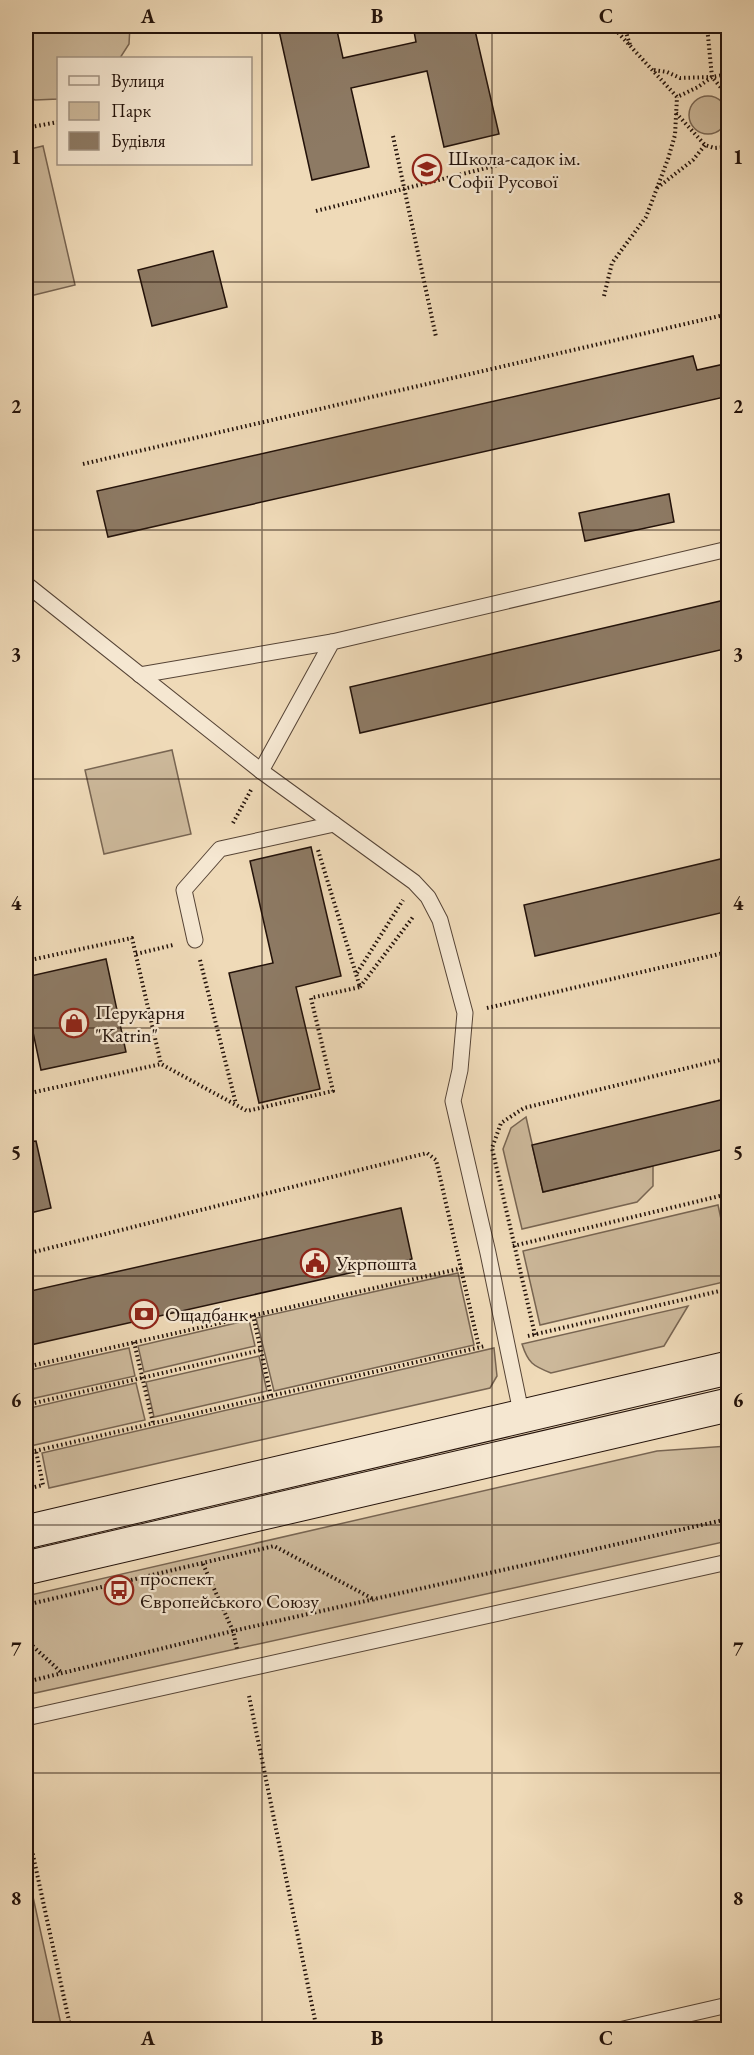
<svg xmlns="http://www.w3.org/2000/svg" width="754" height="2055" font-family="'EB Garamond',serif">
  <rect width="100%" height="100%" fill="#efdab8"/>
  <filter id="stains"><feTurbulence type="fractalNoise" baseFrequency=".00333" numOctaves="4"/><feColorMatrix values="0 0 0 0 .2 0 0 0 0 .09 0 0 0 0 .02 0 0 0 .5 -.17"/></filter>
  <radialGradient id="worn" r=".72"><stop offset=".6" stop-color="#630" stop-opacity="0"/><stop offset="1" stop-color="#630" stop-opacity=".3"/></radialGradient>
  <g fill="#ccb89a" stroke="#786552" stroke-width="1.5">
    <path d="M26,26H130L129,44L120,58H58V99L35,100L26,96Z"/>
    <circle cx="708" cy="115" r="19"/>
    <path d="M43,146L75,285L26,297V150Z"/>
    <path d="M172,750L191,834L104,854L85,770Z"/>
    <path d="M526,1117L543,1192L653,1166V1186L637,1202L522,1229L503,1149L511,1128Z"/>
    <path d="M718,1205L728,1252V1281L540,1325L523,1251Z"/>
    <path d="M458,1273L474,1345L274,1391L256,1318Z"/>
    <path d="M688,1306L664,1346L551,1373C533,1366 528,1363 522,1344Z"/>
    <path d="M249,1320L255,1346L144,1372L138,1346Z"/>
    <path d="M129,1348L135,1376L26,1400V1371Z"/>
    <path d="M494,1348L497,1376L490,1388L49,1488L42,1453Z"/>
    <path d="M259,1356L267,1391L154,1417L146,1382Z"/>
    <path d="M136,1383L145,1420L26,1447V1409Z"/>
    <path d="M728,1446V1541L26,1695V1596L657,1451Z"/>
    <path d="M26,1865L62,2029H26Z"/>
  </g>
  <g fill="#8d7a64" stroke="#23120a" stroke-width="1.5">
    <path d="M278,26H336L343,58L416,42L413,26H474L499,134L444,147L427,71L351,88L369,167L312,180Z"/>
    <path d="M213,251L227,307L152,326L138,270Z"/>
    <path d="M693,356L697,370L729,363V396L108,537L97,491Z"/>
    <path d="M669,494L674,522L585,541L579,513Z"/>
    <path d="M729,599V648L360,733L350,687Z"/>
    <path d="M311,847L341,976L296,987L320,1089L259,1103L229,973L273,963L250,861Z"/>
    <path d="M729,857V911L535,956L524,905Z"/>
    <path d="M106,959L126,1052L41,1070L26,999V977Z"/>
    <path d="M729,1098V1148L543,1192L532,1145Z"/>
    <path d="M36,1141L51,1208L26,1214V1142Z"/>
    <path d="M401,1208L412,1259L26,1346V1292Z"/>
  </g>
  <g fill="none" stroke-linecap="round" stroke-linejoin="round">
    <g stroke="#564436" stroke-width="17">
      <g id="lane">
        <path d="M26,584L261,771L414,882L428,897L440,920L465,1013L460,1070L453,1101L488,1253L522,1417"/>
        <path d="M140,675L332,642"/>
        <path d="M261,771L332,642L728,549"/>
        <path d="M195,940L184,890L220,849L334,824"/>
        <path d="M26,1718L728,1562"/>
        <path d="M619,2030L728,2005"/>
      </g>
    </g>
    <g stroke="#23120a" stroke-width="35">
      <g id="secondary">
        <path d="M26,1532L728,1368"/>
        <path d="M26,1568L728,1405"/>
      </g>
    </g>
    <g stroke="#23120a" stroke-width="4" stroke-dasharray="1.5 3" stroke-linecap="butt">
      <path d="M612,26L677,97L698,87L712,77L728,74"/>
      <path d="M624,26L630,45"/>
      <path d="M707,26L712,77L728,96"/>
      <path d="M654,70L667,72L680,78L711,77"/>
      <path d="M676,113L705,145L714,148L728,147"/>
      <path d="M26,128L58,122"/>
      <path d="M393,136L436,337"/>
      <path d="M657,188L693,160L705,145"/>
      <path d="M316,211L506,163"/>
      <path d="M604,296L612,263L646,217L668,159L675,135L677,97"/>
      <path d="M83,464L728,314"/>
      <path d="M233,823L251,790"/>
      <path d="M136,954L173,945"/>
      <path d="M200,960L236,1104"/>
      <path d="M26,961L132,938L161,1064"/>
      <path d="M357,973L403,900"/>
      <path d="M360,987L413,917"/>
      <path d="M487,1008L728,952"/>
      <path d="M26,1094L161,1064L247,1111L333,1091L311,998L360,987L318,850"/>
      <path d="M725,1195L728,1210"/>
      <path d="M513,1246L728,1194"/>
      <path d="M26,1254L427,1153L436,1160L479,1347"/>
      <path d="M253,1315L271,1396"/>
      <path d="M535,1335L492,1148L501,1123L524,1108L728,1058"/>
      <path d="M528,1336L728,1289"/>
      <path d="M134,1342L153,1423"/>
      <path d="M26,1367L463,1268"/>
      <path d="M26,1405L261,1350"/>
      <path d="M26,1453L485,1346"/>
      <path d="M26,1489L43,1485L36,1451"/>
      <path d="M203,1564L233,1631L237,1649"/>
      <path d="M26,1605L274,1546L375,1600"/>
      <path d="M26,1640L62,1673"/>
      <path d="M26,1682L233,1631L728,1519"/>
      <path d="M249,1696L317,2030"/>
      <path d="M26,1823L71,2030"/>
    </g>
    <use href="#lane" stroke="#f5e7d1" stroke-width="15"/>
    <use href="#secondary" stroke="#f5e7d1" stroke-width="33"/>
  </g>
  <path fill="none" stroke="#23120a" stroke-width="1.5" stroke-opacity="0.55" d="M262,26V2030M492,26V2030M26,282H728M26,530H728M26,779H728M26,1028H728M26,1276H728M26,1525H728M26,1773H728"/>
  <defs>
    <g id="school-ring" transform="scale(1.5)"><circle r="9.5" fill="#f5e7d1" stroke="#8f2418" stroke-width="1.5"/><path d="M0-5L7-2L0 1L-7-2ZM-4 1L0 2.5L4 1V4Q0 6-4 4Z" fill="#8f2418"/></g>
    <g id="shop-ring" transform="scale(1.5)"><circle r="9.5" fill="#f5e7d1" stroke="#8f2418" stroke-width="1.5"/><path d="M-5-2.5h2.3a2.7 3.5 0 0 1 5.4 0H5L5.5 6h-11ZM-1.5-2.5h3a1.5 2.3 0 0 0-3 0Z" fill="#8f2418"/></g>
    <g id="civic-ring" transform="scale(1.5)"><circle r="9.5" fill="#f5e7d1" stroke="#8f2418" stroke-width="1.5"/><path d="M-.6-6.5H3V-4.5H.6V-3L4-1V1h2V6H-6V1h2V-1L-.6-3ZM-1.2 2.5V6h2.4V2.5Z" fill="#8f2418"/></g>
    <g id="bank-ring" transform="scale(1.5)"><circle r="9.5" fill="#f5e7d1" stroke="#8f2418" stroke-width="1.5"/><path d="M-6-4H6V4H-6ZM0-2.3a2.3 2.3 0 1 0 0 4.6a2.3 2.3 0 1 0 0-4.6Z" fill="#8f2418"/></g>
    <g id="bus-ring" transform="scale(1.5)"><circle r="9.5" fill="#f5e7d1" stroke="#8f2418" stroke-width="1.5"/><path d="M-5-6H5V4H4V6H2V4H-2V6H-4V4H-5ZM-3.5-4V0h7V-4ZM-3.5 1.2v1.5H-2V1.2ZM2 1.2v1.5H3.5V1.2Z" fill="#8f2418"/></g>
  </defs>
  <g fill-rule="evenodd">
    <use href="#school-ring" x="427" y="169"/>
    <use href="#shop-ring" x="74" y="1023"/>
    <use href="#civic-ring" x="315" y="1263"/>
    <use href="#bank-ring" x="144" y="1314"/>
    <use href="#bus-ring" x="119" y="1590"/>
  </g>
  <g text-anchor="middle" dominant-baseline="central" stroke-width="4.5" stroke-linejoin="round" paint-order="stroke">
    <g font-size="20" fill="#23120a" stroke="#f5e7d1" text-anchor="start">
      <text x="448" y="158">Школа-садок ім.<tspan x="448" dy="23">Софії Русової</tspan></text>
      <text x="95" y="1012">Перукарня<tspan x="95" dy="23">"Katrin"</tspan></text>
      <text x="336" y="1263">Укрпошта</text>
      <text x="165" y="1314">Ощадбанк</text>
      <text x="140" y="1578">проспект<tspan x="140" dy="23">Європейського Союзу</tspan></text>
    </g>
  </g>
  <rect width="754" height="2055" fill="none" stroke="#efdab8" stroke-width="66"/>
  <rect x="57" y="57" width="195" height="108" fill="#f5e7d1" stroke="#a19281" stroke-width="1.5"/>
  <rect x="69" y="76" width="30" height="9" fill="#f5e7d1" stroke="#a19281" stroke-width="1.5"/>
  <text x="111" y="87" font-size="18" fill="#23120a">Вулиця</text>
  <rect x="69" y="102" width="30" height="18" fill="#ccb89a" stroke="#a19281" stroke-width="1.5"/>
  <text x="111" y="117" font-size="18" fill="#23120a">Парк</text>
  <rect x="69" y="132" width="30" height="18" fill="#8d7a64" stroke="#a19281" stroke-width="1.5"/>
  <text x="111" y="147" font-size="18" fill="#23120a">Будівля</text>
  <rect x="33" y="33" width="688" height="1989" fill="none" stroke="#23120a" stroke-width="2"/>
  <g font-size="20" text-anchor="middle" font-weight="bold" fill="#23120a">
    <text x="148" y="23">A</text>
    <text x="377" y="23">B</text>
    <text x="606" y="23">C</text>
    <text x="16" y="164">1</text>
    <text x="738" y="164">1</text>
    <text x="16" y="413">2</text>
    <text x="738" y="413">2</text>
    <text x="16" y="661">3</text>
    <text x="738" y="661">3</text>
    <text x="16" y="910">4</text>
    <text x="738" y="910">4</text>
    <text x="16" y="1159">5</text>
    <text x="738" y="1159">5</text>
    <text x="16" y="1407">6</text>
    <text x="738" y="1407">6</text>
    <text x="16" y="1656">7</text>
    <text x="738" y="1656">7</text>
    <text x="16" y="1905">8</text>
    <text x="738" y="1905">8</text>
    <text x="148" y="2045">A</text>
    <text x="377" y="2045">B</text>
    <text x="606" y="2045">C</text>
  </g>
  <rect width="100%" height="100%" filter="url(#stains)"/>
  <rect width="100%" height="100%" fill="url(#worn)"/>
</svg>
